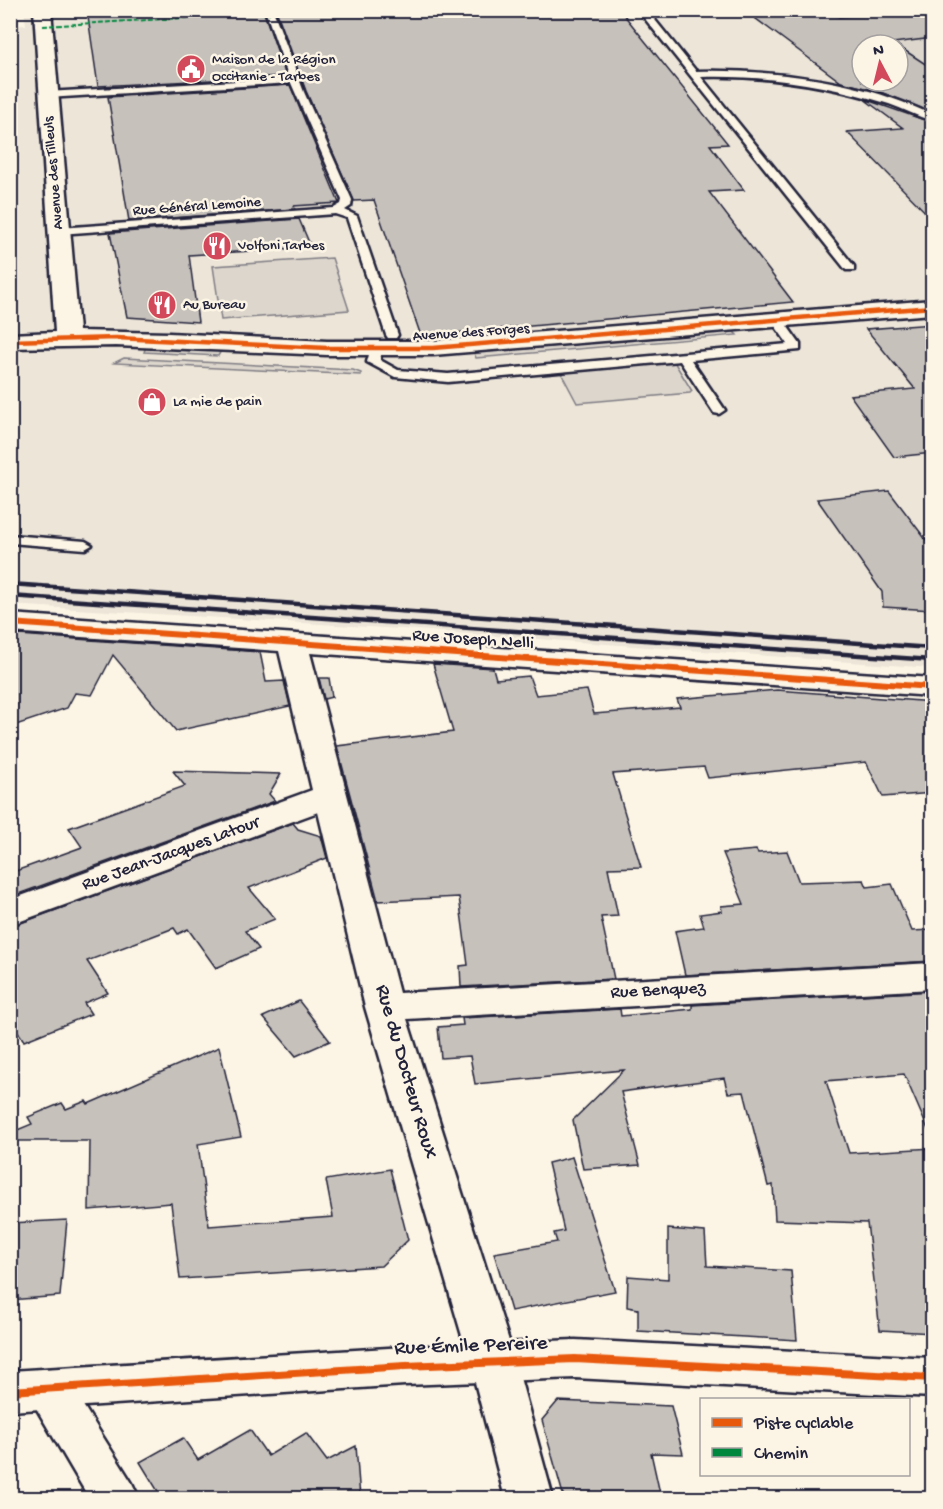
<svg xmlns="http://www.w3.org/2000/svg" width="943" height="1509" font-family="'Gochi Hand',sans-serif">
  <rect width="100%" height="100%" fill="#fcf5e5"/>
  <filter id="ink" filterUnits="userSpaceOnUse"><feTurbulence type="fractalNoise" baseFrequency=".0167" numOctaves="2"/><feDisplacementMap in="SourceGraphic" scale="12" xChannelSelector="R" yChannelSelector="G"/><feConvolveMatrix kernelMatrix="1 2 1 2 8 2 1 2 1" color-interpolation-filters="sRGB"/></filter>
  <g filter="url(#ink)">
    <path fill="#ece5d8" d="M24,10L818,11L862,45V81H898L932,89V668L417,630L11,605L10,26L26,25Z"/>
    <g fill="#dcd6cc" stroke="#7f7c84" stroke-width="1.5">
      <path d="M818,11H932V89L898,66V45H868Z"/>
      <path d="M332,258L349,310L221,320L213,266Z"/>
      <path d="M733,331L737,335L476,358L474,353Z"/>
      <path d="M146,347L221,351L218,356L144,352Z"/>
      <path d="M124,358L353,370L361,373V375L114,363Z"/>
      <path d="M673,360L692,391L690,393L577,403L560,371Z"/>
    </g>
    <g fill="#c6c1bb" stroke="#22223b" stroke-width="1.5">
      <path d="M87,10H263L286,76L98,86Z"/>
      <path d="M276,10H620L728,144L710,145L744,190L709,192L793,302L421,336L374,200L354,201L306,91Z"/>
      <path d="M744,10H829L839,17L933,10V38L893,43L896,45H862V81H898V46L933,69V113L878,91L841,82Z"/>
      <path d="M290,85L339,203L294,206L295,209L129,221L108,97Z"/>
      <path d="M864,99L933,123V220L847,132L903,128Z"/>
      <path d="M299,219L311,247L189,255L198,322L127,317L110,233Z"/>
      <path d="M933,324V453L894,457L850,395L915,389L866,329Z"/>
      <path d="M889,491L933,549V610L883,607L882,592L817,499Z"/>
      <path d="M19,635L260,652L266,682L284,681L290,706L176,731L113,655L92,695L75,693L67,708L10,727V638Z"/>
      <path d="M433,664L493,668L496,679L529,676L536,695L587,690L594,714L680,707L677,699L777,690L933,702V793L883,797L866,762L708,778L704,767L613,774L641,867L608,868L618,916L601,917L614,979L461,987L460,966L468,965L459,897L378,901L337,746L453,732Z"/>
      <path d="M319,678H329L332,697L324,699Z"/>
      <path d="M173,771L281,774L269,794L275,801L10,897V873L82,847L69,828L185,786Z"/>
      <path d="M293,823L298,829L321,836L327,858L249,888L275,919L245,931L259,949L216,968L188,929L178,934L174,928L87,961L108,993L84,1003L91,1014L24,1041L10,1019V927Z"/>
      <path d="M756,850L758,853L787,851L799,882L864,880L867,887L892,884L912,931L933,930V961L685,975L675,931L704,927L700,914L722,911L721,906L744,904L723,853Z"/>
      <path d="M933,991V1141L904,1074L826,1081L849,1153L933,1148V1333L880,1330L867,1223L775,1220L773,1185L768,1186L744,1092L728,1093L724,1078L621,1092L640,1165L583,1169L573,1120L624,1070L475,1084L470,1056L441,1058L438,1027L463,1025L462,1018L620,1009L621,1016L692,1009V1005Z"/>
      <path d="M299,1001L330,1041L296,1056L263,1017Z"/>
      <path d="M219,1047L241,1137L198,1144L209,1226L333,1217L326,1180L390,1169L408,1240L381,1266L180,1279L171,1203L89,1210L90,1141H10V1133L32,1124L28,1117L62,1103L66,1109L86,1101L88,1104Z"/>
      <path d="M572,1157L615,1291L511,1311L494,1253L557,1242L554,1233L564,1231L548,1163Z"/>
      <path d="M67,1220L60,1296L10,1300V1223Z"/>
      <path d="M668,1229L705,1232L707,1266L791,1271L797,1340L638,1331V1309L627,1307L628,1276L668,1279Z"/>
      <path d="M558,1401L671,1406L683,1454L651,1453L661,1498H564L542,1420Z"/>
      <path d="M250,1430L268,1456L306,1433L327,1461L356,1446L360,1498H162L140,1462L183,1438L198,1460Z"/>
    </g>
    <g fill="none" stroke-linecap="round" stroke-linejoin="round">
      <g stroke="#22223b" stroke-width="5">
        <g id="service">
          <path d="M265,10H273L304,92L352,200L351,206L345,210L357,216L398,335L396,338H388L386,335L347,218L335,214L59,234L54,231L59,228L334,208L341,204L342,200L291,83L47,98L42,95L47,92L289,78Z"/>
          <path d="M638,10H647L696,71C771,69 865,81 932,115V121C917,116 903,109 889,104C827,85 765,75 701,77L854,266V270H846Z"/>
          <path d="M776,315L780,316L800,344V350L691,360L725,410L719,414L714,413L680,361L448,382L395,377L367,362L370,351L376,347L382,351L380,360L398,370L448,374L788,344L770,319Z"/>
          <path d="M10,535L85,541L92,545L85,549L10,543Z"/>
        </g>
      </g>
      <g stroke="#22223b" stroke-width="5">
        <g id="minor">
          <path d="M34,10H51L79,331L169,333L327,341H433L932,300V314L433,355H327L116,346L10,348V334L55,332Z"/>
          <path d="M10,614L932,678V696L310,653L399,993L932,963V989L407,1019L516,1363L553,1498H505L470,1363L365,1007L318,812L10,925V900L312,790L279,651L10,632Z"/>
          <path d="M48,1369L64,1375L132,1483L139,1498H89L25,1389L32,1375Z"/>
        </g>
      </g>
      <g stroke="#22223b" stroke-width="5">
        <path id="primary" d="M575,1340L932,1358V1397L575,1378L405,1385L10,1411V1371L405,1347Z"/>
      </g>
      <use href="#service" fill="#fcf5e5" fill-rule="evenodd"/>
      <use href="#minor" fill="#fcf5e5" fill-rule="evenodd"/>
      <use href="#primary" fill="#fcf5e5" fill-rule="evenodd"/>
      <g stroke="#22223b" stroke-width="4.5">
        <path d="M10,584L932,648"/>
        <path d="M10,596L932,660"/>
      </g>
      <path stroke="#00873e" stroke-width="2" stroke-dasharray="5 2" stroke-linecap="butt" d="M43,26L270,13"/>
      <g stroke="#fcf5e5" stroke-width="8">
        <path id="cycleway-far2" d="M10,341L116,338L327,348H433L932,307"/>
      </g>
      <g stroke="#fcf5e5" stroke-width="10">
        <path id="cycleway-far1" d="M10,623L932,687"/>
      </g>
      <g stroke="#fcf5e5" stroke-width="11">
        <path id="cycleway" d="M10,1391L405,1366L575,1359L932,1378"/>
      </g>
      <use href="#cycleway-far2" stroke="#e8590c" stroke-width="4.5"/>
      <use href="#cycleway-far1" stroke="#e8590c" stroke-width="6"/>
      <use href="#cycleway" stroke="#e8590c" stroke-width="8"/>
    </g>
  </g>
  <defs>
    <g id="civic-disc" transform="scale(1.5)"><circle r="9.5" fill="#d1495b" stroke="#fcf5e5"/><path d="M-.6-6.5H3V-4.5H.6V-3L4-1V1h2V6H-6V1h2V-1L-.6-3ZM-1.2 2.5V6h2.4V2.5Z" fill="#fff"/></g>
    <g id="restaurant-disc" transform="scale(1.5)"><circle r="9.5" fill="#d1495b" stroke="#fcf5e5"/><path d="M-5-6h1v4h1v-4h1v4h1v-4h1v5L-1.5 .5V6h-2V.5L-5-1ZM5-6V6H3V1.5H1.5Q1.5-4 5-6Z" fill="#fff"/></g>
    <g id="shop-disc" transform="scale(1.5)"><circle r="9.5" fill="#d1495b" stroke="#fcf5e5"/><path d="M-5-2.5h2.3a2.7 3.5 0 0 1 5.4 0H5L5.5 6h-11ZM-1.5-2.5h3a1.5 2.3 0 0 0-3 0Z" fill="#fff"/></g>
  </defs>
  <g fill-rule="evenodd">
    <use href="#civic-disc" x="191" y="69"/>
    <use href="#restaurant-disc" x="217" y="246"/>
    <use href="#restaurant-disc" x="162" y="305"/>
    <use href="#shop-disc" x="152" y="402"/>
  </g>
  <g text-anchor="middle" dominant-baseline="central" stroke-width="5" stroke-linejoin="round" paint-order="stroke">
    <g font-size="15" fill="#22223b" stroke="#fcf5e5" text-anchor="start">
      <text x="212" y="60">Maison de la Région<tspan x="212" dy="17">Occitanie - Tarbes</tspan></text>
      <text x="238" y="246">Volfoni Tarbes</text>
      <text x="183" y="305">Au Bureau</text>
      <text x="173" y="402">La mie de pain</text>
    </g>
    <g font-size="15" fill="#22223b" stroke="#fcf5e5">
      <text transform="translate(54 173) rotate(-95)">Avenue des Tilleuls</text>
      <text transform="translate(197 207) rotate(-4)">Rue Général Lemoine</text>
      <text transform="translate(471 333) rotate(-4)">Avenue des Forges</text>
    </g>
    <g font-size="18" fill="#22223b" stroke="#fcf5e5">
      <text transform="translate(473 640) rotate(4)">Rue Joseph Nelli</text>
      <text transform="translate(171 854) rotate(-20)">Rue Jean-Jacques Latour</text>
      <text transform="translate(658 991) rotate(-3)">Rue Benquez</text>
    </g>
    <g font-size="21" fill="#22223b" stroke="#fcf5e5">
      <text transform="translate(405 1072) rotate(74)">Rue du Docteur Roux</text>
      <text transform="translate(471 1347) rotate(-2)">Rue Émile Pereire</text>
    </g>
  </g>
  <rect width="943" height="1509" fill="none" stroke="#fcf5e5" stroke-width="36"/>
  <rect x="18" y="18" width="907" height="1473" fill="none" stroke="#22223b" stroke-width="2" filter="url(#ink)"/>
  <rect x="700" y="1398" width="210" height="78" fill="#fcf5e5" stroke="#a5a1a1" stroke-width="1.5"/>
  <rect x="712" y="1418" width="30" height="9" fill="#e8590c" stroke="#a5a1a1" stroke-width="1.5"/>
  <text x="754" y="1428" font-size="18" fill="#22223b">Piste cyclable</text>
  <rect x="712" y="1448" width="30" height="9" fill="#00873e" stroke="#a5a1a1" stroke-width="1.5"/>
  <text x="754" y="1458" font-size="18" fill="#22223b">Chemin</text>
  <g transform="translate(880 63) rotate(353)"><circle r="28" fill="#fcf5e5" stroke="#a5a1a1" stroke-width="1.5"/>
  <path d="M0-4.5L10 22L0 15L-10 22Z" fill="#d1495b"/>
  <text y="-9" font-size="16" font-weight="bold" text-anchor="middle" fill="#22223b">N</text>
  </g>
</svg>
